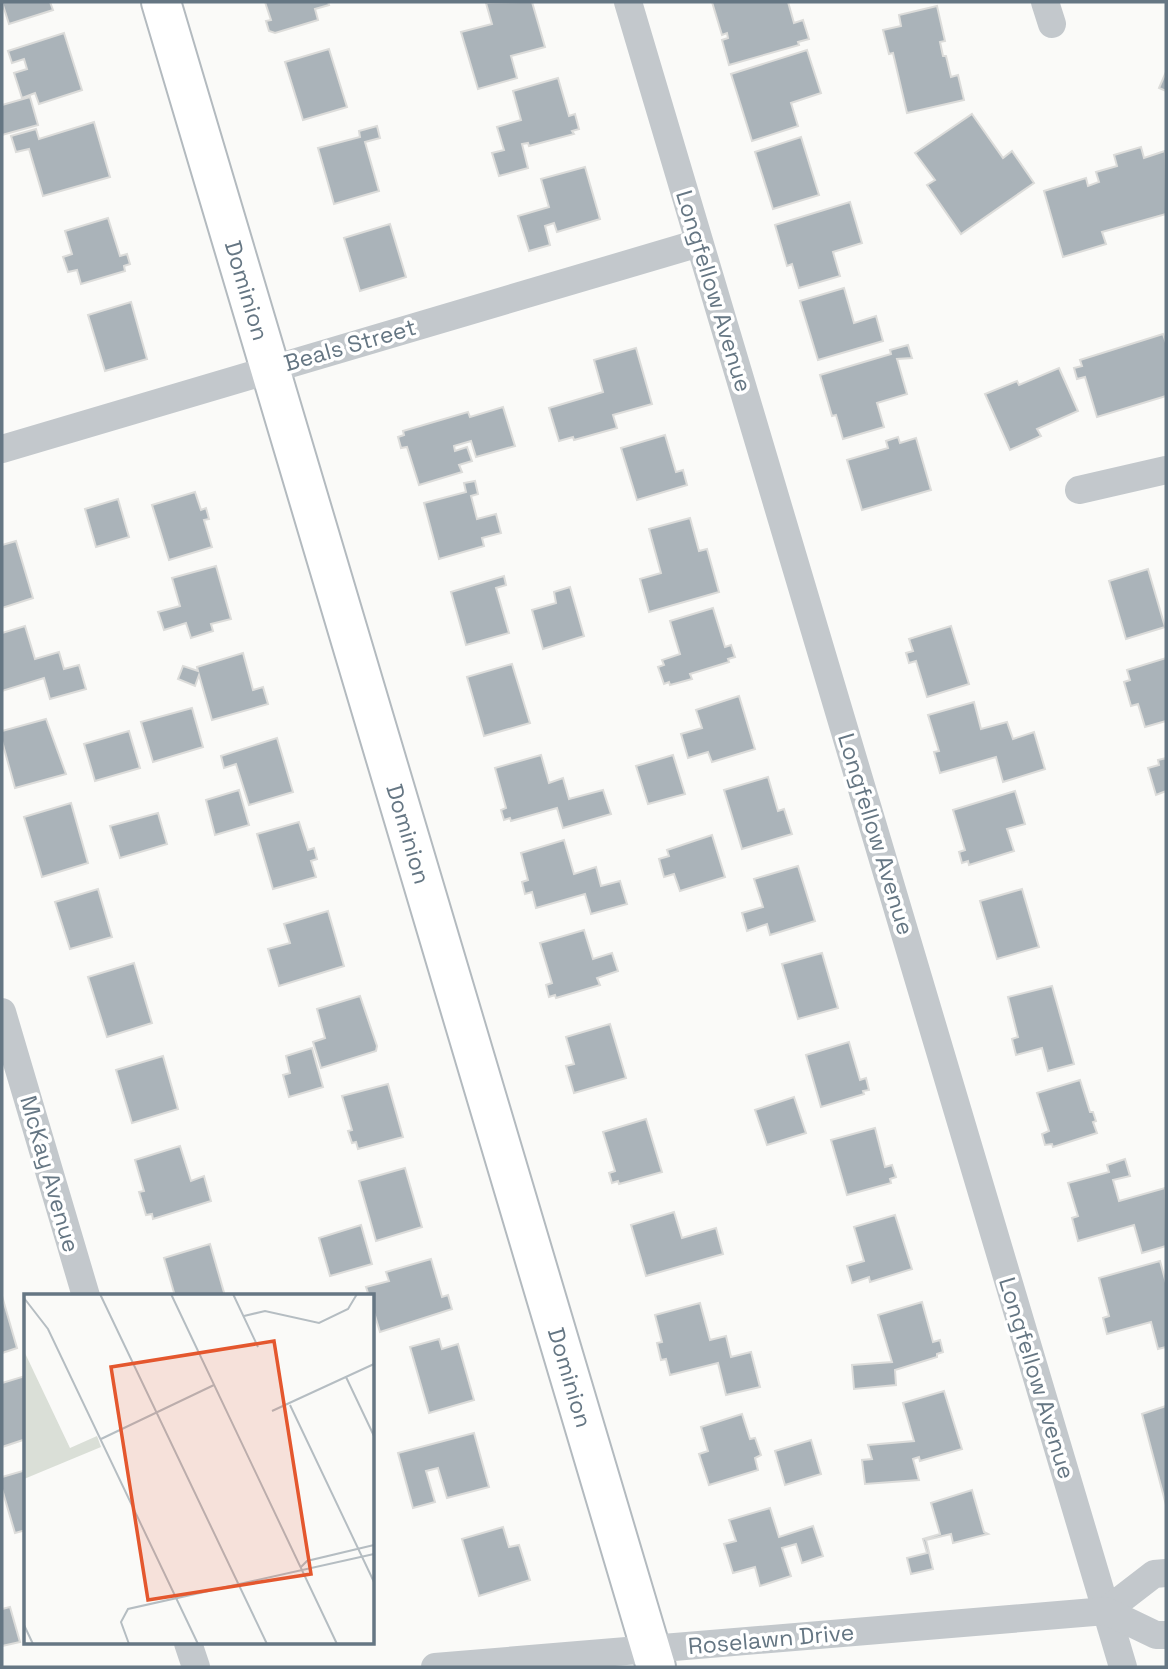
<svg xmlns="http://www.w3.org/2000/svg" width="1168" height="1669" font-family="'Space Grotesk',sans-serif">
  <rect width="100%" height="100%" fill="#fafaf8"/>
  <g fill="#aab3b9" stroke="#dcdcda" stroke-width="2">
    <path d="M2,2H50L53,10L9,24Z"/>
    <path d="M265,2H328L329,5L315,9L318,20L275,33L269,31L266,21L271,20Z"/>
    <path d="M532,2L545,47L511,56L517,78L478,89L461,32L492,24L486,3Z"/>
    <path d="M712,2H788L794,23L803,20L809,39L798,42L799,45L729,65L722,40L728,38L727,33L722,35Z"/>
    <path d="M937,6L945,41L940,42L943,56H946L951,77L958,75L964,100L907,113L893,53L889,54L883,30L901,26L899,15Z"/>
    <path d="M64,33L82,90L39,104L35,93L22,98L14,73L27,69L24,59L12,63L8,51Z"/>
    <path d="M329,49L347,107L303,120L285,62Z"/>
    <path d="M807,50L821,93L791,103L798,126L752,141L731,74Z"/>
    <path d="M1166,72V91L1159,88Z"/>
    <path d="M558,78L569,116L575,114L579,129L572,131L574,134L529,146L528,143L522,144L528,168L499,176L492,153L504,150L497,127L521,120L513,91Z"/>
    <path d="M30,97L38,125L2,135V105Z"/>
    <path d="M972,114L1003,158L1012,151L1034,183L961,234L927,185L935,180L915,153Z"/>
    <path d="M94,122L110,177L43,196L29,149L16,152L11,136L36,129L39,139Z"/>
    <path d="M377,126L380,138L365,142L379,191L334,204L318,148L360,137L359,131Z"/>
    <path d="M801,137L819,195L773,209L755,152Z"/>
    <path d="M1141,147L1144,158L1165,151L1166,214L1102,232L1106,244L1063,257L1044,191L1086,178L1088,186L1099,182L1096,172L1117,166L1114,155Z"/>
    <path d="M585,167L600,219L557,232L554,223L545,226L550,245L529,251L518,216L549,207L541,179Z"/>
    <path d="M850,202L862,243L833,252L840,276L799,288L792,264L787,266L775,225Z"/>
    <path d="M108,218L120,256L127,254L130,264L124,266L125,271L81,284L77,270L68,272L63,257L72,254L65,231Z"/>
    <path d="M390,224L406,277L360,291L344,238Z"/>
    <path d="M844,288L854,323L876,316L883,341L818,360L800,301Z"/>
    <path d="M131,302L147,359L105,371L88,315Z"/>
    <path d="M1163,334L1166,343V396L1097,417L1085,377L1077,379L1074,368L1082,366L1080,360Z"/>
    <path d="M908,345L912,358L897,359L907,394L877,403L884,427L843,439L836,415L832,416L820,375L891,354L890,350Z"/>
    <path d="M636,348L652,404L613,415L617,428L574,440L573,437L559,441L549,408L603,392L594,360Z"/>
    <path d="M1059,368L1078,411L1037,429L1041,436L1010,450L985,394L1017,381L1019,385Z"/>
    <path d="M503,407L515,446L476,457L471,441L454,446L455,451L467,447L472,461L459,465L462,472L419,485L407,447L401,448L398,437L404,435L403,431L468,412L470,417Z"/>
    <path d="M665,435L676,472L683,470L687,485L637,500L621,448Z"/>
    <path d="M898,437L900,443L916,438L931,490L862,510L847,460L888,448L886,441Z"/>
    <path d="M475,481L478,494L471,496L477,519L496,514L501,533L482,538L484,546L439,559L424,503L466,492L464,483Z"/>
    <path d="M195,492L201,510L206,508L209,519L204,520L212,547L169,560L152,505Z"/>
    <path d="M118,499L129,537L96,547L85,509Z"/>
    <path d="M690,518L699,551L707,549L719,592L649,612L640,579L661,573L649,529Z"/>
    <path d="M16,541L33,598L2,608V545Z"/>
    <path d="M216,566L231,619L211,624L213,631L191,638L186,623L164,630L158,612L180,606L172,578Z"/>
    <path d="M1148,569L1165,627L1126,639L1109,581Z"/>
    <path d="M504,576L506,585L496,588L509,633L466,645L451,592Z"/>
    <path d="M570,587L584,636L543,649L532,610L556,603L554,592Z"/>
    <path d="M713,608L725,647L731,645L735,657L728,659L729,662L690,674L692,679L670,685L669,682L664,684L658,667L664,665L662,660L680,654L670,621Z"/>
    <path d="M25,626L35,659L59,652L64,669L79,665L86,689L50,699L44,678L2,691V633Z"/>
    <path d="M951,626L969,684L927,697L916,661L909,663L906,653L913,651L909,639Z"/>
    <path d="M243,653L253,690L263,687L268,704L212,720L199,675L195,686L178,679L183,666L198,671L197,667Z"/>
    <path d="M1166,658V721L1145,727L1138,704L1131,706L1124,682L1130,680L1127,670Z"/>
    <path d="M512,664L530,723L484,736L467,677Z"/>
    <path d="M739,696L755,749L712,762L708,752L688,758L681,734L702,728L696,710Z"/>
    <path d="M974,702L981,729L1007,722L1013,739L1034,732L1045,769L1003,782L996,757L940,773L934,752L939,751L928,715Z"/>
    <path d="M192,708L203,747L153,762L141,722Z"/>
    <path d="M46,719L66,774L15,788L2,741V731Z"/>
    <path d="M129,731L140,768L95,781L84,744Z"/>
    <path d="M277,738L293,792L249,805L236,764L224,768L221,756Z"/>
    <path d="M541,755L549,783L563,778L569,799L603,790L611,814L563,828L557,808L511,821L510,818L504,820L501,810L506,808L495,768Z"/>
    <path d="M673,755L685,794L648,804L636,766Z"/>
    <path d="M1166,758V791L1156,795L1148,768L1159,765L1158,760Z"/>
    <path d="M768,777L778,811L784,809L792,834L742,849L724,790Z"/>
    <path d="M239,790L249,825L215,835L206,800Z"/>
    <path d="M1015,791L1025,824L1007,829L1014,851L969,865L968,861L962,863L959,852L965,850L953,810Z"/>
    <path d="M71,803L88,863L42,877L24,817Z"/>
    <path d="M158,813L167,844L120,858L110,826Z"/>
    <path d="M299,822L308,850L314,848L317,859L311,861L316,877L273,889L257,834Z"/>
    <path d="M712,835L725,877L680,891L674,874L664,877L659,859L669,856L667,850Z"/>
    <path d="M564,840L574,874L596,867L601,886L620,881L627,904L591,914L585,894L536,908L532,892L525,894L522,882L528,880L521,853Z"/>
    <path d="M798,866L815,921L770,935L767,924L747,931L742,913L763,907L754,879Z"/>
    <path d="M98,889L112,937L70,949L55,902Z"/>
    <path d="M1022,889L1039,947L997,959L980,901Z"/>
    <path d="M328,911L344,966L279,986L268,949L290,943L284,924Z"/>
    <path d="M584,930L593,959L612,953L618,971L597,978L600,985L556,998L555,995L549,997L546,985L552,983L540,943Z"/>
    <path d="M822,953L838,1008L798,1019L782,964Z"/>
    <path d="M134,963L152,1023L107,1037L88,977Z"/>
    <path d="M1052,986L1074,1064L1048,1071L1042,1048L1016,1055L1012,1039L1018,1037L1008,997Z"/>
    <path d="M360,996L377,1046L376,1051L321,1068L313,1042L325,1038L317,1009Z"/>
    <path d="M610,1024L626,1078L574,1093L566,1066L574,1064L566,1037Z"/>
    <path d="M849,1042L860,1080L866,1078L869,1090L863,1091L864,1094L821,1107L806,1055Z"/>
    <path d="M312,1048L323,1087L289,1097L283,1075L290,1073L286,1056Z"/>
    <path d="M163,1056L178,1109L132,1123L116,1070Z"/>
    <path d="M1080,1080L1090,1112H1093L1096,1121L1093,1122L1097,1133L1053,1147L1052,1144L1045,1145L1042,1134L1049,1131L1037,1093Z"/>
    <path d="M388,1084L403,1137L358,1149L356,1142L352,1143L348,1131L352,1130L342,1096Z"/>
    <path d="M794,1097L806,1133L767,1145L755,1110Z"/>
    <path d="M646,1119L662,1172L619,1184L618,1181L612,1183L609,1173L615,1171L603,1132Z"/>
    <path d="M875,1128L885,1167L892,1165L896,1177L890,1179L891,1183L847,1195L831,1140Z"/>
    <path d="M180,1146L191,1181L204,1176L211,1201L153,1219L152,1214L146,1215L139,1192L144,1191L135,1160Z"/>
    <path d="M1125,1159L1130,1176L1113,1180L1119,1201L1165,1188L1166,1246L1142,1253L1134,1225L1078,1241L1072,1218L1078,1216L1068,1183L1109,1172L1107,1165Z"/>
    <path d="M405,1168L422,1227L376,1241L359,1181Z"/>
    <path d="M674,1212L682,1238L716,1228L723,1254L646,1276L631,1225Z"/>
    <path d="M895,1215L912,1269L870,1282L869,1277L852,1283L847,1266L864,1261L854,1227Z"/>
    <path d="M361,1225L372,1264L330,1276L319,1238Z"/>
    <path d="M210,1244L225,1296H175L164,1258Z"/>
    <path d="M431,1259L442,1297L448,1295L452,1309L380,1332L373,1309V1296H369L366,1287L389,1281L386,1272Z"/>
    <path d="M1160,1261L1166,1283V1347L1158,1349L1151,1322L1107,1334L1103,1318L1109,1316L1099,1278Z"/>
    <path d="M2,1296L17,1348L2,1353Z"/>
    <path d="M922,1302L933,1342L940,1340L943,1352L937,1354V1357L895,1370L896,1385L854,1389L852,1365L892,1362L878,1315Z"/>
    <path d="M700,1303L710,1340L726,1336L731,1357L751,1352L760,1387L726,1395L718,1363L670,1375L666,1359L661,1360L657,1343L662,1342L655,1315Z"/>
    <path d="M439,1339L442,1349L458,1344L474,1400L429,1413L410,1347Z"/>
    <path d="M25,1376L26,1439L2,1447V1383Z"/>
    <path d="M944,1391L962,1449L920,1461L919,1457L913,1459L919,1480L865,1484L862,1460L872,1459L868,1445L914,1441L903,1403Z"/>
    <path d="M1166,1406V1505L1142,1414Z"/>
    <path d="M742,1414L750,1439L755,1438L761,1455L755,1458L758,1470L709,1485L699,1454L708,1451L701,1427Z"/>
    <path d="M474,1433L489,1487L447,1498L438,1468L426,1471L435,1502L413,1508L398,1453Z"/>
    <path d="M811,1440L821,1474L785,1485L775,1451Z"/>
    <path d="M26,1470V1530L15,1533L2,1489V1477Z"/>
    <path d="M972,1490L984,1532L988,1534L953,1543L951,1534L926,1540L933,1569L911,1574L907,1558L927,1553L923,1539L940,1534L931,1503Z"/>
    <path d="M770,1508L779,1537L813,1526L823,1556L802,1563L796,1544L782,1548L791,1576L760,1586L755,1567L733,1573L724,1544L736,1541L729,1520Z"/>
    <path d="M503,1527L509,1547L519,1545L530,1580L479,1596L462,1539Z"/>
    <path d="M10,1607L20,1642L2,1646V1609Z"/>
  </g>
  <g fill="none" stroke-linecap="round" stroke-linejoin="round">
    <g stroke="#b3babf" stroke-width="42">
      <g id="secondary">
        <path id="s1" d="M161,2L656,1667"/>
      </g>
    </g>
    <g stroke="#c3c8cc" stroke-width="28">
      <path d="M628,2L1123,1667"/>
      <path d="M1045,2L1052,24"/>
      <path d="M2,449L699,243"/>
      <path d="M1079,490L1166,470"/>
      <path d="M2,1012L86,1296"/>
      <path d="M1106,1611L1154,1574L1166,1573"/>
      <path d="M188,1643L196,1667"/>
      <path d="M435,1667L1106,1611L1156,1635H1166"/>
    </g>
    <use href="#secondary" stroke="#fff" stroke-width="38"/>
  </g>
  <g text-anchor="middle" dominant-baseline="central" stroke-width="7" stroke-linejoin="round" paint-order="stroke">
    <g font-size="23" fill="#657683" stroke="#fff">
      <text stroke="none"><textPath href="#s1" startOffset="301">Dominion</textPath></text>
      <text transform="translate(714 291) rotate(73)">Longfellow Avenue</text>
      <text transform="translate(350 345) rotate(-16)">Beals Street</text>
      <text transform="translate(876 834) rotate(73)">Longfellow Avenue</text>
      <text stroke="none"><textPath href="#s1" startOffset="868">Dominion</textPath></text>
      <text transform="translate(50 1174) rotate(74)">McKay Avenue</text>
      <text stroke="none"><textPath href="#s1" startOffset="1435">Dominion</textPath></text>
      <text transform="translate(1037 1378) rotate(73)">Longfellow Avenue</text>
      <text transform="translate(771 1639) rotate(-5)">Roselawn Drive</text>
    </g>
  </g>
  <g transform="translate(24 1294)">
    <rect width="350" height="350" fill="#fafaf8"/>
    <path d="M0,57L46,154L73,142L77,153L0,185Z" fill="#dadfd7"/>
    <path fill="none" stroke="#b5bdc2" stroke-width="2" d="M76,0L243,350M147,0L313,350M209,0L234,53M0,4L24,35L174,350M220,22L241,17L295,29L324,15L333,0M322,83L350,142M266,111L350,288M248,117L350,70M77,145L190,91M277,273L283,267L350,251M0,331L9,350M105,350L97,328L104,315L350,260"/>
    <path fill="#e4572e" fill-opacity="0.15" stroke="#e4572e" stroke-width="3.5" d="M250,47L287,280L124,306L87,73Z"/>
    <rect width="350" height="350" fill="none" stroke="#657683" stroke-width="3.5"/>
  </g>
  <rect width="1168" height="1669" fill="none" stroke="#657683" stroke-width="7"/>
</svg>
